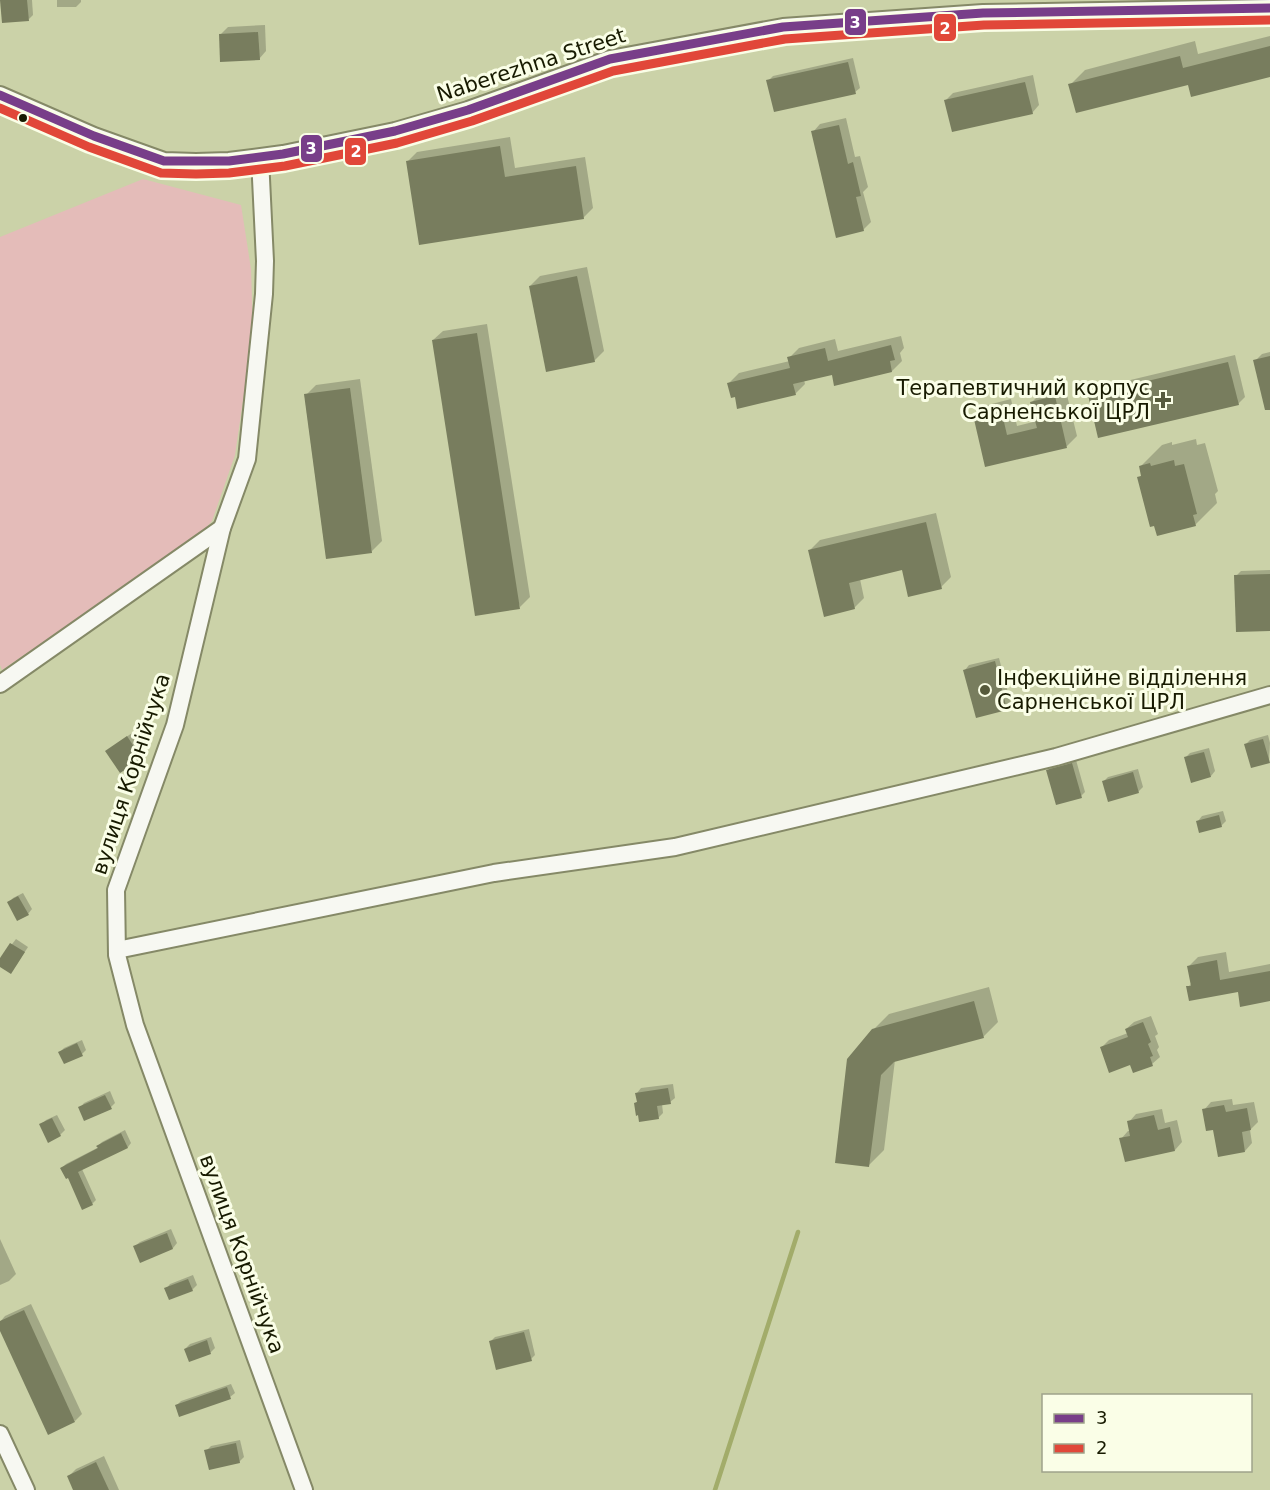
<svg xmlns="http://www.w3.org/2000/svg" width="1270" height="1490" font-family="'DejaVu Sans',sans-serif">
  <rect width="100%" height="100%" fill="#cbd2a8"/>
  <path fill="#e4bcb9" d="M143,179L241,205L251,269L253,332L235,455L212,521L197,538L2,670L0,665V237Z"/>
  <g fill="#0003">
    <path d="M1,0H32L33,15L29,19Z"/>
    <path d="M57,0H81V2L76,7H57Z"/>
    <path d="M265,25L266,51L259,59L220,35L228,27Z"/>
    <path d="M1270,36V75L1070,85L1085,70L1195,41L1198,54Z"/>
    <path d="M853,58L860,88L855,92L768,81L773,76Z"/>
    <path d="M1033,75L1039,105L1032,113L946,100L953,93Z"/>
    <path d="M846,118L855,157L860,156L868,187L863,192L871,222L863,230L813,132L820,124Z"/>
    <path d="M510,137L515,168L585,157L593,208L583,218L407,162L417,152Z"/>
    <path d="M587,267L604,351L594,361L530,286L540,276Z"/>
    <path d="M487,324L530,597L520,607L433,340L443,331Z"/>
    <path d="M901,336L904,348L900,353L902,361L892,371L833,373L804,380L805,384L795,394L736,395L729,383L739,373L790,361L789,358L799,348L835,339L838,351Z"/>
    <path d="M1270,352V385L1255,361L1262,354Z"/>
    <path d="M1235,355L1245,397L1238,404L1090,396L1097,388Z"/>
    <path d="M360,379L382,541L372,551L306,395L316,385Z"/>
    <path d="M1065,387L1077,436L1067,446L986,465L974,416L984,406L1011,399L1017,426L1037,421L1032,402L1042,392Z"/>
    <path d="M1196,439L1197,445L1205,443L1218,491L1215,494L1217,503L1195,525L1139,478L1142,475L1140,467L1162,445L1172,442V445Z"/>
    <path d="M936,513L951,577L941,587L903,568L860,579L864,598L854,608L810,550L820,540Z"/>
    <path d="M1270,570V630L1236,576L1241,571Z"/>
    <path d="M999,658L1011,704L1007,708L977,716L965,670L969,665Z"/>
    <path d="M132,733L145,753L141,757L112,747Z"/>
    <path d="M1268,735L1270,743L1269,761L1246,744L1250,740Z"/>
    <path d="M1209,748L1215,771L1211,776L1185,758L1190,753Z"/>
    <path d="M1076,760L1085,792L1081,796L1048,771L1052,766Z"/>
    <path d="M1138,769L1143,787L1138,792L1104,781L1108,777Z"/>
    <path d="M1223,811L1226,821L1221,826L1198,821L1202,816Z"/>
    <path d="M23,893L32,909L28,914L9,903L13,898Z"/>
    <path d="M16,939L28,947L15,967L0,965V960Z"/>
    <path d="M1226,952L1229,972L1270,964V1000L1239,990L1188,987L1192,983L1189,966L1198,957Z"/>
    <path d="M989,987L998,1022L983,1037L895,1060L884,1150L869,1165L873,1030L889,1014Z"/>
    <path d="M1151,1016L1158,1034L1155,1036L1159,1047L1157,1050L1160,1057L1152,1064L1131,1063L1101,1048L1109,1040L1128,1033L1126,1029L1134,1022Z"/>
    <path d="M82,1040L86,1050L82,1054L60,1052L64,1048Z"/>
    <path d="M673,1084L675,1098L670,1102L662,1104L663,1113L658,1118L636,1103L638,1101L637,1093L641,1088Z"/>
    <path d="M110,1091L115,1103L111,1107L80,1108L84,1103Z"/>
    <path d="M1232,1099L1233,1105L1254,1102L1258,1122L1250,1130L1252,1143L1245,1151L1214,1128L1204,1110L1211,1102Z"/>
    <path d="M1162,1109L1165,1123L1177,1120L1182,1142L1175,1150L1121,1139L1128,1131H1131L1129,1122L1136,1114Z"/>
    <path d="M57,1115L65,1130L60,1135L41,1125L46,1120Z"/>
    <path d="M125,1130L131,1143L128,1147L82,1169L96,1200L92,1204L62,1168L66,1164L99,1147L98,1146L102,1142Z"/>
    <path d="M171,1229L177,1243L173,1248L135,1246L140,1242Z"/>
    <path d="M0,1239L16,1274L9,1281L0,1285Z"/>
    <path d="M193,1275L197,1285L192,1290L166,1289L170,1284Z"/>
    <path d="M31,1304L82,1414L75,1421L0,1328V1322L5,1316Z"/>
    <path d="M529,1329L535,1355L531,1359L490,1342L495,1337Z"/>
    <path d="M211,1337L215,1348L211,1352L190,1360L185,1349L190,1344Z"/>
    <path d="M231,1384L235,1393L230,1397L176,1406L181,1401Z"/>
    <path d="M240,1440L244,1457L239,1462L206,1451L211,1446Z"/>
    <path d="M104,1456L119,1490H75L69,1476L76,1469Z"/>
  </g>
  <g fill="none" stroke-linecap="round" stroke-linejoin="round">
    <path stroke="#a2ac6a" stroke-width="4.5" d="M715,1490L798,1232"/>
  </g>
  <g fill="#787d5e">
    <path d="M0,0H27L29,21L2,23Z"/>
    <path d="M258,32L260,60L220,62L219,34Z"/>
    <path d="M1270,46V77L1191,97L1188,85L1076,113L1068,84L1180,56L1183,68Z"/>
    <path d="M848,62L856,94L774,112L766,80Z"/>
    <path d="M1025,82L1033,114L952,132L944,100Z"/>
    <path d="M839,125L848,164L853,162L861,196L856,197L864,231L836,238L811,131Z"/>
    <path d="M500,146L505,177L576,166L584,219L419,245L406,161Z"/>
    <path d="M577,276L595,362L546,372L529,286Z"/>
    <path d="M477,333L520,609L475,616L432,340Z"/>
    <path d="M891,345L895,360L890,361L892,372L834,386L832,375L793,384L796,395L737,409L735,397L731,398L727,383L790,368L787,357L825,348L828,361Z"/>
    <path d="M1270,356V410H1265L1253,360Z"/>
    <path d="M1228,362L1239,405L1098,438L1088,395Z"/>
    <path d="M350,388L372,553L326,559L304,394Z"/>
    <path d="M1055,396L1067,448L985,467L973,415L1001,409L1007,435L1037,428L1030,402Z"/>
    <path d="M1174,460L1175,466L1184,464L1197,514L1193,515L1196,526L1157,536L1154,526L1150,527L1137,477L1141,476L1139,466L1150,463L1151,466Z"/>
    <path d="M926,522L942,589L908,597L902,570L849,583L855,609L824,617L808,550Z"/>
    <path d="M1270,574V631L1236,632L1234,575Z"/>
    <path d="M995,661L1007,710L976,718L963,670Z"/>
    <path d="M127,736L142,759L120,773L105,751Z"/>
    <path d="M1263,739L1270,763L1251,768L1244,744Z"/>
    <path d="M1204,752L1211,777L1191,783L1184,757Z"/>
    <path d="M1072,763L1082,798L1056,805L1046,770Z"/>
    <path d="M1133,772L1139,793L1108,802L1102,781Z"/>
    <path d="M1219,815L1222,827L1199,833L1196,821Z"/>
    <path d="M18,896L29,915L17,921L7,902Z"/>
    <path d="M10,943L25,952L11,974L0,967V958Z"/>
    <path d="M1217,960L1220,980L1270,971V1001L1240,1007L1238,992L1189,1001L1186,986H1191L1187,966Z"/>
    <path d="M974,1001L984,1038L894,1062L881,1075L869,1167L835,1163L847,1059L872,1029Z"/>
    <path d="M1143,1022L1151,1042L1148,1044L1153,1056L1150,1057L1153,1066L1133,1073L1130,1065L1109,1073L1100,1047L1128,1037L1125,1029Z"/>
    <path d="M77,1043L83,1056L64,1064L58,1052Z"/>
    <path d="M668,1088L671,1104L657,1106L659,1119L639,1122L638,1115L636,1116L634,1103L637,1102L635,1093Z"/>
    <path d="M105,1095L112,1109L84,1121L78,1107Z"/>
    <path d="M1224,1105L1226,1112L1247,1108L1251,1130L1242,1132L1245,1152L1218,1157L1213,1130L1206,1131L1202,1109Z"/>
    <path d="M1154,1115L1158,1130L1170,1127L1175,1151L1125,1162L1119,1138L1130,1136L1127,1121Z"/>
    <path d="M52,1118L61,1136L48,1143L39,1124Z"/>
    <path d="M121,1133L128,1148L78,1172L93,1205L82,1210L68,1178L66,1179L60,1168L98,1148L96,1146Z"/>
    <path d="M167,1233L173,1249L140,1263L133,1246Z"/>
    <path d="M188,1279L193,1291L169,1300L164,1288Z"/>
    <path d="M24,1310L75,1422L48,1435L0,1331V1321Z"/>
    <path d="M524,1332L532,1361L496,1370L489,1341Z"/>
    <path d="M207,1340L211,1354L189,1362L184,1349Z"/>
    <path d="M227,1387L231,1399L179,1417L175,1405Z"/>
    <path d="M236,1443L240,1463L209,1470L204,1450Z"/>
    <path d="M96,1462L109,1490H73L67,1476Z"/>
  </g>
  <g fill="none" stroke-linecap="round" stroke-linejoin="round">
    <g stroke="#858967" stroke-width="20">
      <g id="street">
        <path d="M0,95L94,136L164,161L196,162L229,161L283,154L395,131L468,110L610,59L783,27L983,13L1270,8"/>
        <path d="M260,158L265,261L264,294L247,459L222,528L175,725L116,890L117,955L135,1025L304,1490"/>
        <path d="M0,684L222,528"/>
        <path d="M117,950L494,873L675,847L1056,757L1270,695"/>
        <path d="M0,1434L26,1490"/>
      </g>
    </g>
    <use href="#street" stroke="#f7f8f2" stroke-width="16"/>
    <g stroke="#fafee7" stroke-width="14">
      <path id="bus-1" d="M0,95L94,136L164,161H229L283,154L395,131L468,110L610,59L783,27L983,13L1270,8"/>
    </g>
    <g stroke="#fafee7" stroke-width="14">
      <path id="bus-2" d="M0,108L89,147L161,173L196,174L229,173L285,166L397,143L472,121L613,71L785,39L984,25L1270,20"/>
    </g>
    <use href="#bus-1" stroke="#783e89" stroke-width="9"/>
    <use href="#bus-2" stroke="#e14739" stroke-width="9"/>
  </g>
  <circle fill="#171a00" stroke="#fafee7" stroke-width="2" cx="23" cy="118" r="5"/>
  <g fill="#565a3b" stroke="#fafee7" stroke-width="2">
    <path d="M1160 391h6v6h6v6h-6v6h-6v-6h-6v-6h6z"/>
    <circle cx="985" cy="690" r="6"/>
  </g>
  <g text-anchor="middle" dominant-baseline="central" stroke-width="6" stroke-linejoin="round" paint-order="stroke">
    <g font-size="21" fill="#171a00" stroke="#fafee7">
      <text transform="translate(531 65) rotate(-18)">Naberezhna Street</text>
      <text transform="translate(131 774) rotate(-72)">вулиця Корнійчука</text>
      <text transform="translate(242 1254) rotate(70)">вулиця Корнійчука</text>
    </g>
    <g font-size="21" fill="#171a00" stroke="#fafee7" text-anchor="end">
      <text x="1150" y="388">Терапевтичний корпус<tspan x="1150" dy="24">Сарненської ЦРЛ</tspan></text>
      <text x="997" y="678" text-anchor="start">Інфекційне відділення<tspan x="997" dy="24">Сарненської ЦРЛ</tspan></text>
    </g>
  </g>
  <g stroke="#fafee7" stroke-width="2">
    <rect x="844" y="8" width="23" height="28" rx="6" fill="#783e89"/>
    <rect x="933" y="13" width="24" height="29" rx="6" fill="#e14739"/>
    <rect x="300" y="134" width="23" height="29" rx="6" fill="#783e89"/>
    <rect x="344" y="137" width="23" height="29" rx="6" fill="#e14739"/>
  </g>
  <g font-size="16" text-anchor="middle" font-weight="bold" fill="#fff">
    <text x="855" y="28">3</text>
    <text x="945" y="34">2</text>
    <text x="311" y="154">3</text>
    <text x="356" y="157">2</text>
  </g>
  <rect x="1042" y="1394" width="210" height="78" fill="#fafee7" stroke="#9fa38b" stroke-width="1.5"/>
  <rect x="1054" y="1414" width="30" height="9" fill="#783e89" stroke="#9fa38b" stroke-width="1.5"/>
  <text x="1096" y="1424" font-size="18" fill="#171a00">3</text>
  <rect x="1054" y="1444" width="30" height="9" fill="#e14739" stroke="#9fa38b" stroke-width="1.5"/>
  <text x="1096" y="1454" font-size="18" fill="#171a00">2</text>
</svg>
